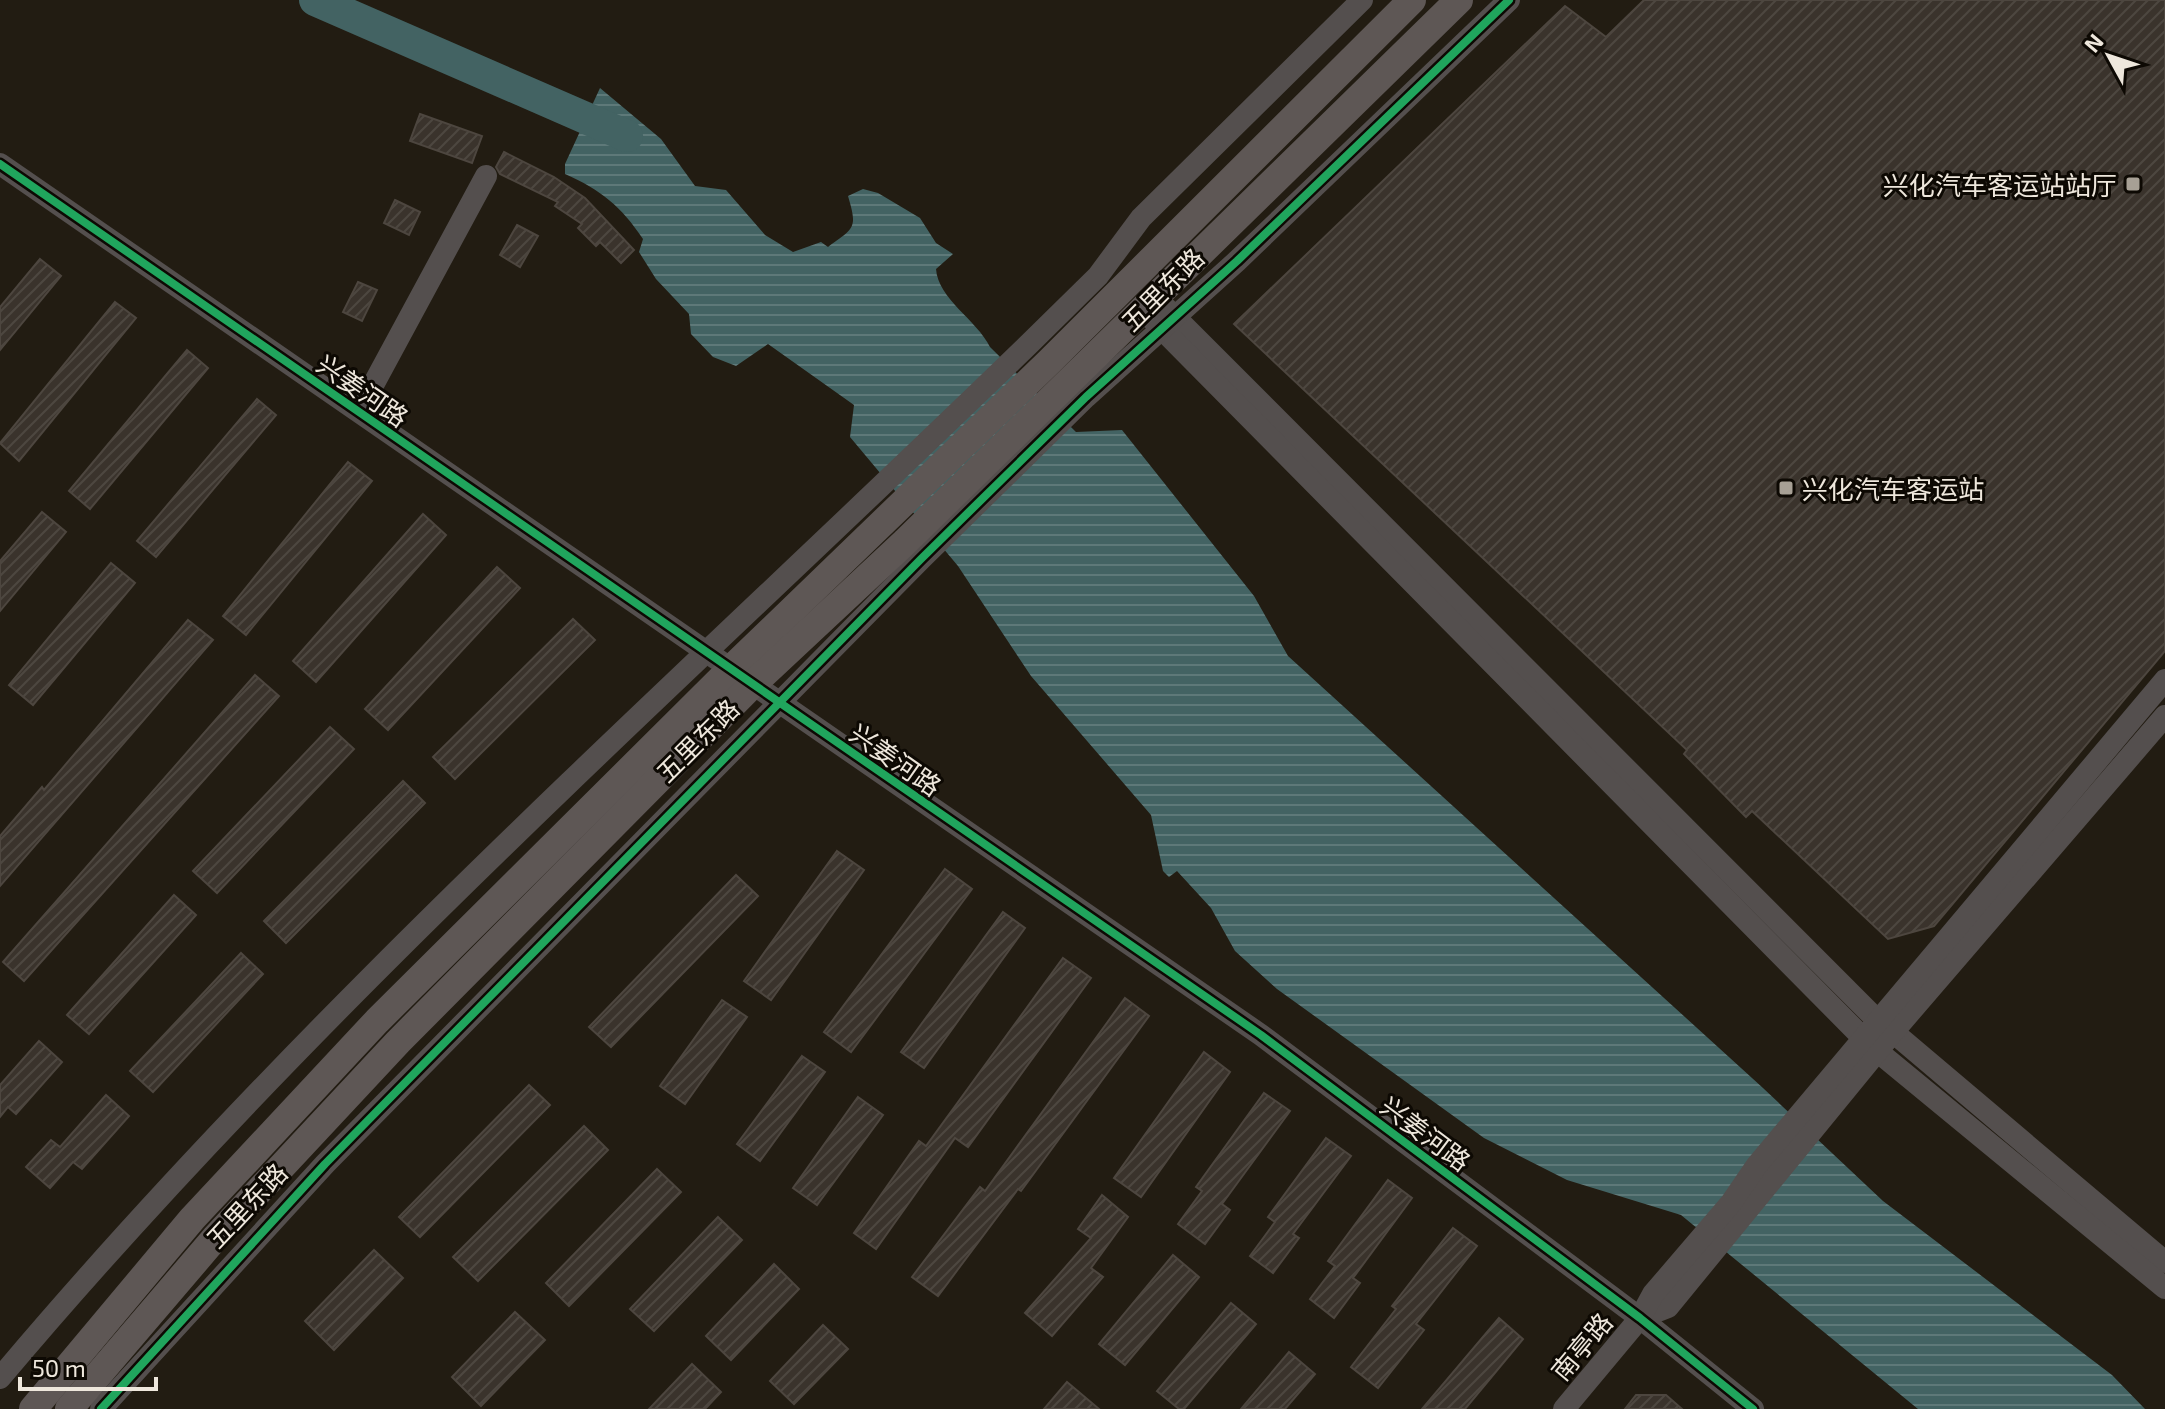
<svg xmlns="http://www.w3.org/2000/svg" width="2165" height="1409" font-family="'Exo 2','Noto Sans SC',sans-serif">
  <defs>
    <pattern id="water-rules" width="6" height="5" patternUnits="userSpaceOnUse" patternTransform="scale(2)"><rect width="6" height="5" fill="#436363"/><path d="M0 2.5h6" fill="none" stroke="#5e7979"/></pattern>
    <pattern id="building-hatch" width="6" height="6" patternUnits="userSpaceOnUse" patternTransform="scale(2)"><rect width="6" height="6" fill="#3a332c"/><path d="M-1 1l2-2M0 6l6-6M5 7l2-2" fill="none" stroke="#4d4740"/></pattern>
  </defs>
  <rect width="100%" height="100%" fill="#221c12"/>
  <path fill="url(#water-rules)" d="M600,88L661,139L695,186L726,190L765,235L793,252L821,242L828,247C854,228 858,229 848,196L863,189L878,193L920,218L936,243L953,254L936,269C938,299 977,320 990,347L1076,432L1122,430L1254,596L1288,656L1763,1088L1883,1201L2112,1375L2145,1409H1918L1681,1215L1567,1180L1484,1138L1277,989L1235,951L1211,908L1177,871L1169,877L1163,871L1151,815L1031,676L958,566L850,437L854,405L768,344L736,366L713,357L691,334L689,314L656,279L639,252L643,239C621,206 601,190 565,174V164Z"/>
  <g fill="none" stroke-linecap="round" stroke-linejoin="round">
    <path stroke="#436363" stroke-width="32" d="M315,0L627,136"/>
  </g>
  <g fill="url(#building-hatch)" stroke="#4d463f" stroke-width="2">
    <path d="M1644,0H2165V651L1934,926L1888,939L1752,811L1746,817L1684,754L1687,750L1234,324L1565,6L1606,37Z"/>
    <path d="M420,114L482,136L472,163L410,141Z"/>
    <path d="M504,152L554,177L585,198L634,250L621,263L600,242L596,246L578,228L582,224L555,206L558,202L500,174L496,167Z"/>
    <path d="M395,200L420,212L409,235L384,223Z"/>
    <path d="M517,225L538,236L520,267L500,255Z"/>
    <path d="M40,259L61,276L0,350V307Z"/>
    <path d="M358,282L377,290L362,321L343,312Z"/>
    <path d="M115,302L136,318L19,461L0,443Z"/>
    <path d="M187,350L208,368L90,509L69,491Z"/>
    <path d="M257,399L276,415L156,557L137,541Z"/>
    <path d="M348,462L372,481L246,635L223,616Z"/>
    <path d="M42,512L66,532L0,611V561Z"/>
    <path d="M423,514L446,535L316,682L293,661Z"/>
    <path d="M111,563L135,583L33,705L9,685Z"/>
    <path d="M497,567L520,588L388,730L365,709Z"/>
    <path d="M573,619L595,640L455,779L433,757Z"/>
    <path d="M188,620L213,640L0,886V836L42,787L44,790Z"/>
    <path d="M255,675L279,696L24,981L3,962Z"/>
    <path d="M330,727L354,749L217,893L193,871Z"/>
    <path d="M403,781L425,803L286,943L264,921Z"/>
    <path d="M837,851L864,870L771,1000L744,981Z"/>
    <path d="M945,869L972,889L851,1052L824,1032Z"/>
    <path d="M736,875L758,896L611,1047L589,1027Z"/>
    <path d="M174,895L196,915L89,1034L67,1015Z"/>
    <path d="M1003,912L1025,928L924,1068L901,1052Z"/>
    <path d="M241,953L263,974L153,1092L130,1071Z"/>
    <path d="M1063,958L1091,978L968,1147L955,1138L876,1249L854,1233L919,1141L926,1146Z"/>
    <path d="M1125,998L1149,1016L1021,1191L1018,1189L938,1296L912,1277L980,1187L985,1191Z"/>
    <path d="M722,1000L747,1017L685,1104L660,1086Z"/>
    <path d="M39,1041L62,1062L16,1114L8,1107L0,1117V1085Z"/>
    <path d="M1204,1052L1230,1072L1141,1197L1114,1178Z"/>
    <path d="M802,1056L825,1072L760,1161L737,1144Z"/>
    <path d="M529,1085L550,1105L420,1237L399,1217Z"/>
    <path d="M1264,1093L1290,1111L1222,1204L1230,1210L1205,1244L1178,1224L1202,1191L1196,1187Z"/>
    <path d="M106,1095L129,1116L82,1169L73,1162L50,1188L26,1167L51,1140L60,1147Z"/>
    <path d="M858,1097L883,1115L817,1205L793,1188Z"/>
    <path d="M584,1126L608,1150L478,1281L453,1257Z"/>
    <path d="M1326,1138L1351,1156L1293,1234L1299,1238L1273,1273L1250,1256L1275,1222L1268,1217Z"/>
    <path d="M657,1169L681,1192L569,1306L546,1283Z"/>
    <path d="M1388,1180L1412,1198L1353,1278L1360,1283L1334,1318L1310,1299L1335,1266L1328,1261Z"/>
    <path d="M1102,1195L1128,1217L1091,1268L1103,1277L1052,1336L1025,1313L1091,1238L1078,1229Z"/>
    <path d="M718,1217L742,1240L654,1331L630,1309Z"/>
    <path d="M1453,1228L1477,1246L1416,1324L1424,1330L1378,1388L1351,1367L1396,1309L1392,1306Z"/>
    <path d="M374,1250L403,1278L334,1350L305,1321Z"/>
    <path d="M1173,1255L1199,1277L1125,1365L1099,1344Z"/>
    <path d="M774,1264L799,1289L731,1360L706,1336Z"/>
    <path d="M1231,1303L1256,1324L1184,1409H1179L1157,1391Z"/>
    <path d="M515,1312L545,1340L481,1406L452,1377Z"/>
    <path d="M1499,1318L1523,1339L1465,1409H1422Z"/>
    <path d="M823,1325L848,1349L794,1404L770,1381Z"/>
    <path d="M1289,1352L1315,1374L1285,1409H1241Z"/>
    <path d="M692,1364L721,1392L705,1409H649Z"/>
    <path d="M1067,1382L1099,1409H1044Z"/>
    <path d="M1636,1395H1666L1682,1409H1625Z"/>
  </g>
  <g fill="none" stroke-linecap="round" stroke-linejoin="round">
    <g stroke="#544f4e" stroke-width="22">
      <path d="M0,164L1261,1035L1640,1318L1753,1409"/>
      <path d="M1166,308L1878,1021"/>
      <path d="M1151,318L1863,1038"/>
      <path d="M359,411L486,176"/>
      <path d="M1893,1032L2165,1262"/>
      <path d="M1877,1051L2165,1288"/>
      <path d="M1640,1318L1668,1307L1893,1032L2165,716"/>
      <path d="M0,1378C314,1005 681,682 1030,343L1098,276L1141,218L1362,0"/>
      <path d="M101,1409L325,1164L921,559L1086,397L1237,261L1509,0"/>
      <path d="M1564,1409L1640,1318L1653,1294L1731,1203L1757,1165L2165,680"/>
    </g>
    <g stroke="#5e5755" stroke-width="28">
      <path d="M33,1409L192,1219L377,1021L730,670L1049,362L1412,0"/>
      <path d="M69,1409L215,1238L398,1042L752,685L905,542L1459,0"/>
    </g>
    <g stroke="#0d0903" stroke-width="13">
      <g id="cycleway">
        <path d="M0,164L1261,1035L1640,1318L1753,1409"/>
        <path d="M101,1409L325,1164L921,559L1086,397L1237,261L1509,0"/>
      </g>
    </g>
    <use href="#cycleway" stroke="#20a55d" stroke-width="8"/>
  </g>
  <g fill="#a7a095" stroke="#0d0903" stroke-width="3">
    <rect x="2125" y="176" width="16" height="16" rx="4"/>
    <rect x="1778" y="480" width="16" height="16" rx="4"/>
  </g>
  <g text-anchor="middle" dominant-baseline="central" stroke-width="6" stroke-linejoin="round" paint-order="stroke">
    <g font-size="26" fill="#eee7dc" stroke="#0d0903" text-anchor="end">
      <text x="2117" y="184">兴化汽车客运站站厅</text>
      <text x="1802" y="488" text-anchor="start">兴化汽车客运站</text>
    </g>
    <g font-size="26" fill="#eee7dc" stroke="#0d0903">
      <text transform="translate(1162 289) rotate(-45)">五里东路</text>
      <text transform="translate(363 390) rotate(35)">兴姜河路</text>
      <text transform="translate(697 740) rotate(-45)">五里东路</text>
      <text transform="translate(896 759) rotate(35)">兴姜河路</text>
      <text transform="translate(1426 1133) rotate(37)">兴姜河路</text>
      <text transform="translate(246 1205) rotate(-47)">五里东路</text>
      <text transform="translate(1581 1346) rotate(-50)">南亭路</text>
    </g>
  </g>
  <g transform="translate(2109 56) rotate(310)" stroke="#0d0903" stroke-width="6" paint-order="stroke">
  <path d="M0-6L14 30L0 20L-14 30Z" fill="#eee7dc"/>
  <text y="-12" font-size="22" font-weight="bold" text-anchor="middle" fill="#eee7dc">N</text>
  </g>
  <path d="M20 1377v12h136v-12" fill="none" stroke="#eee7dc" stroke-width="4"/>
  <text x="32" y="1377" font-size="24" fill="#eee7dc" stroke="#0d0903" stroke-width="6" paint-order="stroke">50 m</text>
</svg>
